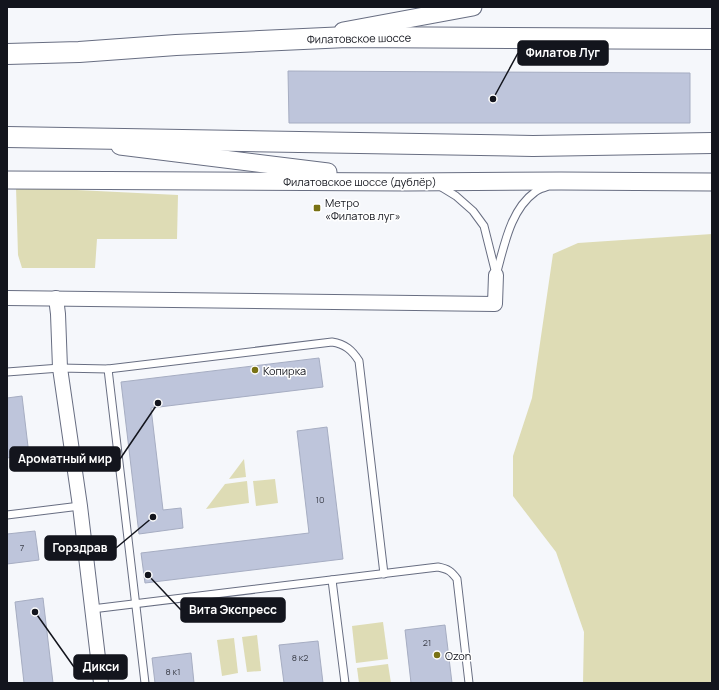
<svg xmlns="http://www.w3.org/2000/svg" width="719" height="690" font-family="Manrope,sans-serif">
  <rect width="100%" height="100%" fill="#f5f7fb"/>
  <g fill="#dedcb5">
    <path d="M16,187L178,195L177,239H97L95,268H22L18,255Z"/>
    <path d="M712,234V683H583L584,632L556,552L513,496V456L532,398L553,254L578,243Z"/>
    <path d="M244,459L246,477L229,479Z"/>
    <path d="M275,479L278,503L256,506L253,481Z"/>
    <path d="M247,481L249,503L206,509L225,484Z"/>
    <path d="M383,622L388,659L356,663L352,626Z"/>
    <path d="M257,635L261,671L247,672L242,637Z"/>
    <path d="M234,638L238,673L222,676L217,640Z"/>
    <path d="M388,664L391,683H359L357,668Z"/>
  </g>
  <g fill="#bec5db" stroke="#a6adc2">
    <path d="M288,71L690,73V123H289Z"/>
    <path d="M319,358L323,387L151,408L163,510L181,508L183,528L139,534L121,382Z"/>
    <path d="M22,396L29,455L7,458V398Z"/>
    <path d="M327,427L343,559L145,583L141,553L309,533L297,431Z"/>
    <path d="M35,531L39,560L7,564V534Z"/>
    <path d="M43,598L53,683H24L15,602Z"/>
    <path d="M445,625L452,683H411L405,630Z"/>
    <path d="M318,641L323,683H284L279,645Z"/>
    <path d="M191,653L194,683H155L152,658Z"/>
  </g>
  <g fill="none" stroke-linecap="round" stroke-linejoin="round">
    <g stroke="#686e82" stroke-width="9">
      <g id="service">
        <path d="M438,185L456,196L473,211L484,226L496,274"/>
        <path d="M496,275C504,247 510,210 535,192C538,189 543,188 546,187"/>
        <path d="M108,369L145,683"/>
        <path d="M7,372L60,368L108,369L332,342C345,344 352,350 359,361L384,574"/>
        <path d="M7,515L80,506"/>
        <path d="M332,580L345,683"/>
        <path d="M92,609L438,567C448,569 451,571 457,579L469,683"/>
      </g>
    </g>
    <g stroke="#686e82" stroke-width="16">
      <g id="minor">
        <path d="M7,298L495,304L496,275"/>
        <path d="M56,298L58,314L60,368L80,506L101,683"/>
      </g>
    </g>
    <g stroke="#686e82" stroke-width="19">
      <g id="tertiary">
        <path d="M343,31L473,7"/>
        <path d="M120,146L328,172"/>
        <path d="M7,180L407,182L561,181L712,182"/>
      </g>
    </g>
    <g stroke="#686e82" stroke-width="22">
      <g id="secondary">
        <path d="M7,54L79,52L176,45L347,37L712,39"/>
        <path d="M7,137L533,146L712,143"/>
      </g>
    </g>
    <use href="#service" stroke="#fff" stroke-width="7"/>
    <use href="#minor" stroke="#fff" stroke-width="14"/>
    <use href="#tertiary" stroke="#fff" stroke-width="17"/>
    <use href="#secondary" stroke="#fff" stroke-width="20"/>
  </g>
  <g fill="#797214" stroke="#fff" stroke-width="1.5">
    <rect x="313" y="204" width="8" height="8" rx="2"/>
    <circle cx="255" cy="370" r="4"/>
    <circle cx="437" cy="655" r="4"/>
  </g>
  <g text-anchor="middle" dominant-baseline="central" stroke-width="3" stroke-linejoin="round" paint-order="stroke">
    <g font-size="9" fill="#3e414c">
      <text x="320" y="499">10</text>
      <text x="22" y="547">7</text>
      <text x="427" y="642">21</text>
      <text x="300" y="657">8 к2</text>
      <text x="173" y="671">8 к1</text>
    </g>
    <g font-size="11" fill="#13151d" stroke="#fff">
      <text transform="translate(359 38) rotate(-1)">Филатовское шоссе</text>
      <text x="360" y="181">Филатовское шоссе (дублёр)</text>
    </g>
    <g font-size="11" fill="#13151d" stroke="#fff" text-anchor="start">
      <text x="325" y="202">Метро<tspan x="325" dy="13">«Филатов луг»</tspan></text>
      <text x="263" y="370">Копирка</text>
      <text x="445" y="655">Ozon</text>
    </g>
  </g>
  <path fill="none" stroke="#13151d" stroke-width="1.5" d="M493 99L518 53M158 403L120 459M153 517L116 548M148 575L181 610M35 612L74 667"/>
  <g fill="#13151d" stroke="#fff" stroke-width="1.5">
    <circle cx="493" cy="99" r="4"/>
    <circle cx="158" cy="403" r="4"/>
    <circle cx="153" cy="517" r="4"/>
    <circle cx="148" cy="575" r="4"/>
    <circle cx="35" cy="612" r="4"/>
  </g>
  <g fill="#13151d" stroke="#13151d" stroke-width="1.5">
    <rect x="518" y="41" width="90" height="24" rx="4"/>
    <rect x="10" y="447" width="110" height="24" rx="4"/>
    <rect x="45" y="536" width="71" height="24" rx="4"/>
    <rect x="181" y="598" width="104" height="24" rx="4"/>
    <rect x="74" y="655" width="53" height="24" rx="4"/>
  </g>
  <g font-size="12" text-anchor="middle" font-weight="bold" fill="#fff">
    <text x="563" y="57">Филатов Луг</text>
    <text x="65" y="463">Ароматный мир</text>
    <text x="80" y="552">Горздрав</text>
    <text x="233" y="614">Вита Экспресс</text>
    <text x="101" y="671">Дикси</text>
  </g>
  <rect width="719" height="690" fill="none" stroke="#13151d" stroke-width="16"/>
</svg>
